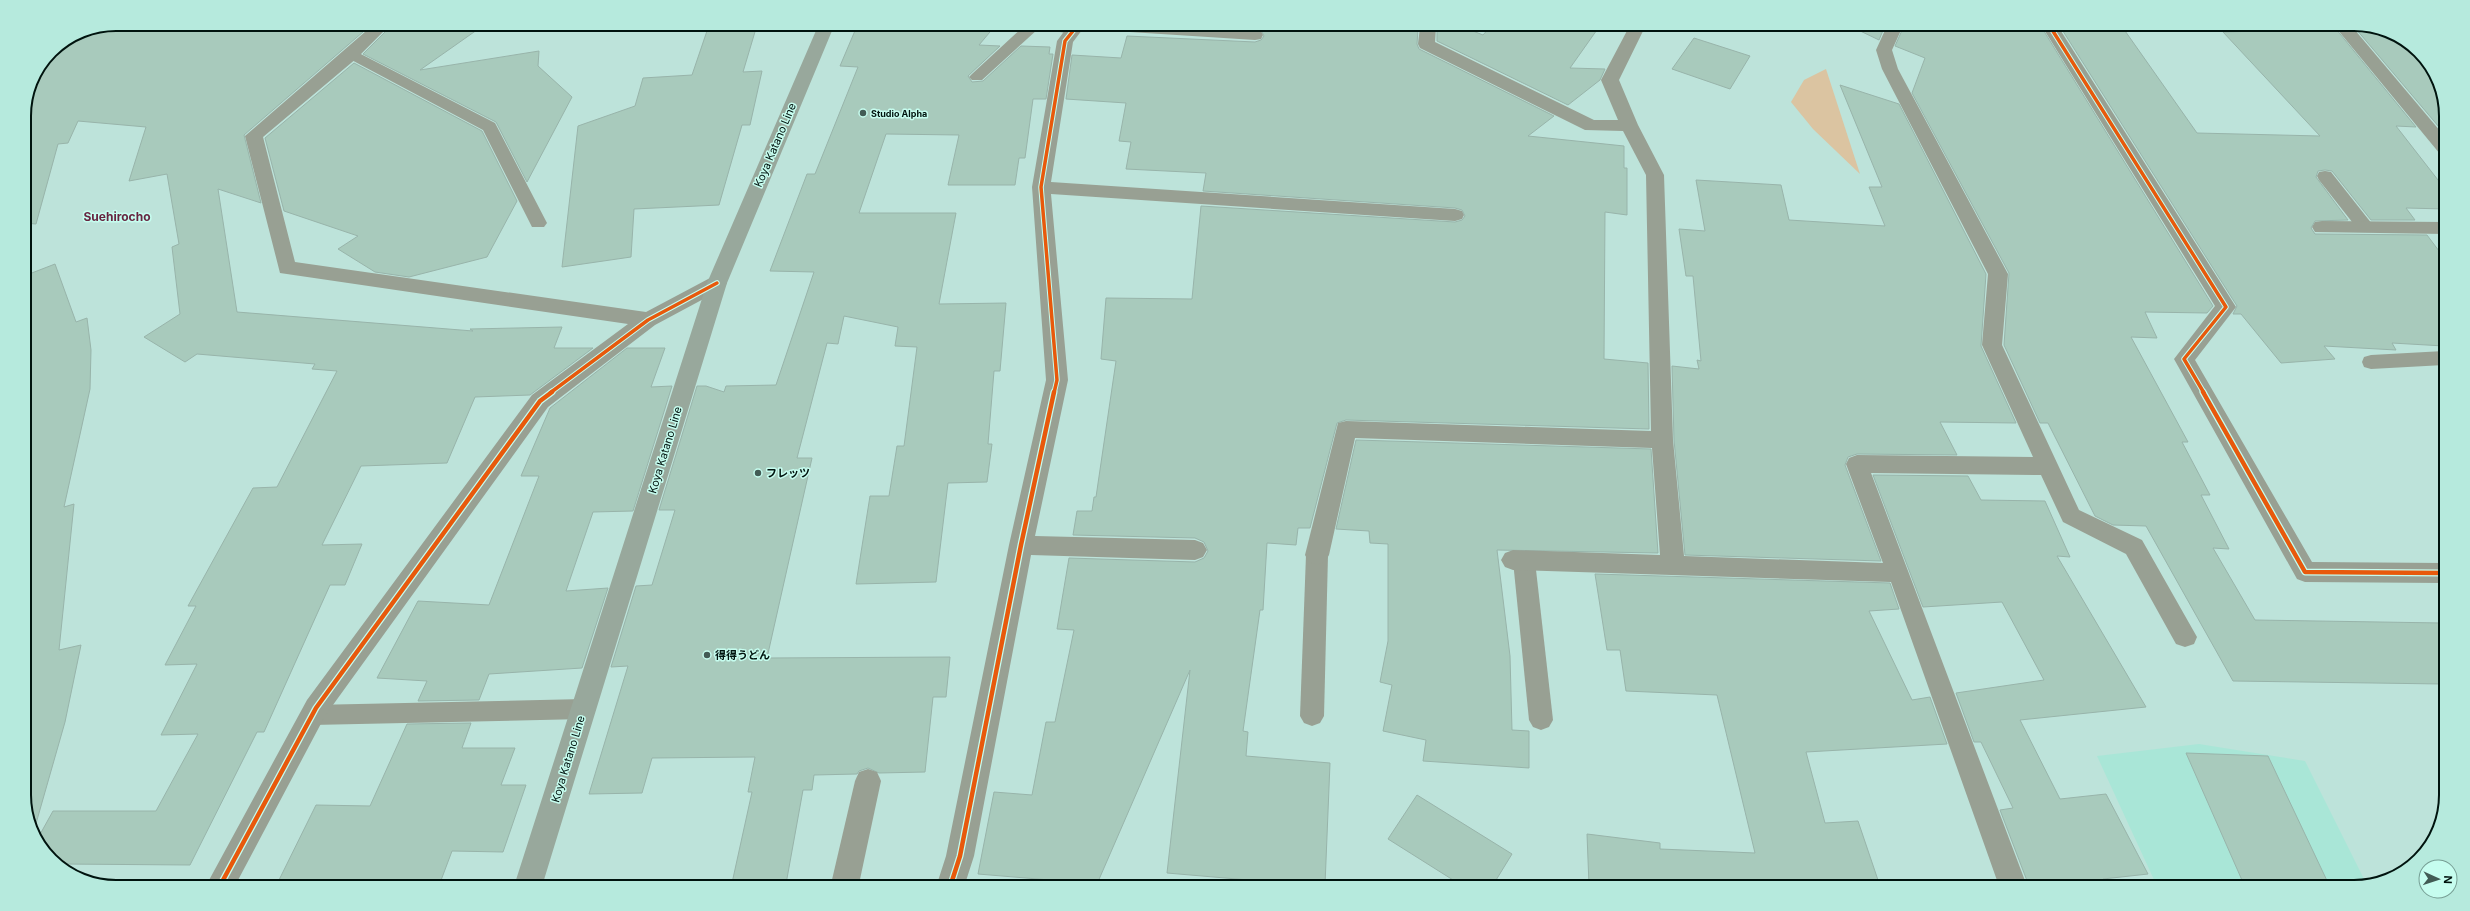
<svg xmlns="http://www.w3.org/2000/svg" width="2470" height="911" font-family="Inter,'Noto Sans JP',sans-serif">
  <rect width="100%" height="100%" fill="#bde3da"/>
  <path fill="#a9e6d7" d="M2199,744L2305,761L2366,883L2354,887H2132L2156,884L2097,756Z"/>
  <path fill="#dbc4a1" d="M1826,69L1860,174L1813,129L1791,102L1804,80Z"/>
  <g fill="#a8cabc" stroke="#98b4aa">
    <path d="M116,24L371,25L244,135L261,203L218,189L237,312L473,331L470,329L562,327L554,348H593L530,395L475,397L447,463L361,466L322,545L362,544L345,585H330L264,732H257L190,865L61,864L43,851L38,838L53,811H156L198,734L161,735L197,664L165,665L196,606H188L253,488L277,487L337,371L312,369L315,364L197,354L185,362L144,337L180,314L172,247L179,244L167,174L129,181L146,127L78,121L68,143L58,144L36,224L24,223V110L31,81L51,51L81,31Z"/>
    <path d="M392,25H484L420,70L539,51L538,66L572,97L527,182L496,122L363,54Z"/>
    <path d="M709,25H757L743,72L762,71L750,125H742L719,205L634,209L631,257L562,267L578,126L635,106L643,78L692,75Z"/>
    <path d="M857,26H995L979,45L1000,46L968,76L972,82L983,81L1021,46L1050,47L1049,54H1053L1046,99H1033L1025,158H1019L1015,185H948L959,135L886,134L859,213H956L939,304L1006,303L1000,371H994L988,444H992L987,482L948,483L936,582L856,584L870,496H889L897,446H904L917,347L895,346L898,327L844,316L838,344L827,343L797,458H812L767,658L950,657L946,697H933L925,772L879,773L868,768L859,771L857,774L814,775L812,790H803L786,884L732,883L752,792H748L755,757L652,758L642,793L589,794L628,666L611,667L636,586L652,585L675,510H659L697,386H706L724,392L726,386L776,385L814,272L770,271L807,174H815L858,67L840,66Z"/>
    <path d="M1225,26L1418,29L1417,44L1419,49L1554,116L1528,136L1624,146V168H1627V215L1605,212L1604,359L1648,363L1649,429L1346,420L1337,423L1310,528H1298L1296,545L1267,543L1263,610H1260L1243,731L1248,732L1246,756L1330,763L1325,885H1260V881L1167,873L1190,670L1097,884L978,874L994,792L1032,795L1046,722H1055L1074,630L1057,629L1069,558L1195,562L1204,558L1208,551L1204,542L1195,538L1073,535L1077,511H1092L1094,497H1096L1116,361L1101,359L1106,298L1192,299L1201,206L1455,222L1462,220L1465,216L1462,210L1455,208L1203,191L1206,173L1126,169L1131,142L1119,141L1126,103L1066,99L1072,55L1121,58L1127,36L1255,42L1261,40L1264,36L1261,30Z"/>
    <path d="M1437,27H1463L1483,35L1490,27H1599L1570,68L1605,69L1600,80L1568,105L1437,41Z"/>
    <path d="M1854,28H1884L1879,40Z"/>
    <path d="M1903,28H2042L2213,306L2207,313L2145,312L2157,338L2131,337L2188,442H2182L2210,495H2201L2229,549L2213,548L2255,620L2442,623V684L2233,681L2146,526L2113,525L2095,516L2048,423H2040L2004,345L2009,273L1912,93L1925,58L1895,46Z"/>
    <path d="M2061,28H2123L2197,133L2320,136L2223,32L2336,29L2416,127L2396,126L2445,189V209L2406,208L2415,220H2371L2332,171L2325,170L2318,171L2316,177L2348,220L2315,221L2311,228L2315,234L2427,235L2445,259L2444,346L2392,343L2396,350L2324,346L2335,359L2281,363L2241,314H2233L2237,306Z"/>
    <path d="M2356,29H2384L2427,60L2446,110V127H2439Z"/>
    <path d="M1694,38L1750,56L1730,89L1672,69Z"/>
    <path d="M354,63L482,131L517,201L487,257L409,277L375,272L338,249L358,236L284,211L265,138Z"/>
    <path d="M1840,85L1899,104L1986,274L1981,346L2016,423L1940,422L1957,455L1857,454L1848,457L1845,465L1881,561L1685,555L1674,440L1672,366L1699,369L1697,360L1701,361L1693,276H1686L1679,229L1705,231L1696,180L1781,185L1789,220L1885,226L1869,187H1882Z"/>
    <path d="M55,264L76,322L87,318L91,350L90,389L64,507L74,504L59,650L81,645L65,722L35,827L24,801V276Z"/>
    <path d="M627,348H665L651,387L672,386L633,511L593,512L566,591L608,588L582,668L489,674L479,700L418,701L427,681L377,678L418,601L489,605L539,476H521L550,408Z"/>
    <path d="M1356,440L1651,449L1658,553L1497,550L1510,656L1512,730L1529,731V768L1423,761L1426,740L1383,731L1392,685L1380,682L1388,641V544L1370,543L1369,531L1336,529Z"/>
    <path d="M1873,475L1968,476L1981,500L2045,501L2070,557L2057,556L2146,707L2020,720L2060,799L2106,794L2148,874L2103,879L2107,886H2029L2000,810L2013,808L1981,742H1974L1956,693L2044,680L2002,602L1923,607Z"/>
    <path d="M1595,574L1890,583L1899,609L1869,611L1912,700L1930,697L1947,744L1806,752L1825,823L1858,821L1880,886L1589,885L1587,834L1660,843V849L1755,853L1717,695L1626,691L1620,650H1607Z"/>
    <path d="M471,723L462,748H515L501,785H526L503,852L452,851L440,883L278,882L316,805L370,806L407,724Z"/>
    <path d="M2186,753L2268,756L2330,887H2245Z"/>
    <path d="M1417,795L1512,854L1493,885H1461L1388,839Z"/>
  </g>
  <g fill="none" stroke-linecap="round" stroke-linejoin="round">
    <g fill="#98a093" fill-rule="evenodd">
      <path d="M1024,26H1076L1081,30L1074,34L1038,29L982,80H972L969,77L972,74Z"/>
      <path d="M351,49L495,123L547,223L544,227H532L483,130L346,57L343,54L346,51Z"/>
      <path d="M2325,171L2331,172L2372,224L2375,228L2372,232H2360L2319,180L2317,176L2319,172Z"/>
      <path d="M2444,351V365L2371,369L2364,367L2362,362L2364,357L2371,355Z"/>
      <path d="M1317,546L1324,549L1328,555L1324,716L1320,723L1312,726L1304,723L1300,716L1306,555L1310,549Z"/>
      <path d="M1524,552L1532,555L1535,561L1553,720L1549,727L1541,730L1533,727L1529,720L1513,561L1516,555Z"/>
      <path d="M584,699L592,702L596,709L592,716L584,719L312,725L304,722L300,715L304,708L312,705Z"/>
    </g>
    <g fill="#98a093" fill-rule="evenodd">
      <path d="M373,25H390L357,58L263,137L295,262L646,312L710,278L717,276L724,278L727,283L724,288L655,325L548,407L325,716L237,882H208L307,700L532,395L628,324L280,273L245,136Z"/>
      <path d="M1068,26H1085L1073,42L1051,182L1455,209L1462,211L1464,215L1462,219L1455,221L1051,194L1068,380L1035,536L1195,540L1203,543L1207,550L1203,557L1195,560L1031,555L974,856L965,884H937L946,856L1009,545L1046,380L1032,187L1057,41Z"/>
      <path d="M1106,26H1197L1255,30L1261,31L1263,35L1261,39L1255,40L1114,31Z"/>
      <path d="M1420,27H1436L1435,42L1594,120H1618L1601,80L1629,27H1645L1619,80L1638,125L1664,175L1673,440L1684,556L1883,563L1846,464L1849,458L1857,455L2033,457L1982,345L1988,274L1882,69L1876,50L1886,28H1902L1892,50L1898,69L2008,274L2002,345L2079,510L2142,540L2197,637L2194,644L2185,647L2176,644L2126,554L2063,522L2041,475L1871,473L2027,886H1999L1891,582L1513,570L1505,567L1501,560L1505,553L1513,550L1660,555L1652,448L1355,438L1329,555L1325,562L1317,565L1309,562L1305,555L1338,423L1346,421L1651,431L1646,175L1623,131L1585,130L1420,48L1418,44Z"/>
      <path d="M2043,28H2059L2236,307L2195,360L2312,562L2443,563V583L2305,582L2297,579L2174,359L2215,306Z"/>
      <path d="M2337,29H2354L2446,138L2445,156L2440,154Z"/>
      <path d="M2322,221L2445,222V234L2315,232L2312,227L2315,222Z"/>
      <path d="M868,769L877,772L881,781L859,884H831L855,781L859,772Z"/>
    </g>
    <path fill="#98a89c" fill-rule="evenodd" d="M818,26H834L727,283L543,883H515L707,283Z"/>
    <g stroke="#c6fdef" stroke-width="5.5">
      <g id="cycleway-far1">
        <path d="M2051,28L2226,307L2184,359L2204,393"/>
        <path d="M550,393L648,320L717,283"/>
        <path d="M1054,393L1057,380L1041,187L1065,41L1077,26"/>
      </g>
    </g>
    <g stroke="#c6fdef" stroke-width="7">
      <g id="cycleway">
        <path d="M2203,392L2305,572L2443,573"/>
        <path d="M222,882L316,708L540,401L552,392"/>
        <path d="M951,884L960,856L1021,545L1054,392"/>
      </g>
    </g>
    <use href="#cycleway-far1" stroke="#e8590c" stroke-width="3.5"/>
    <use href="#cycleway" stroke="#e8590c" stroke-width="4.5"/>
  </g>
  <g fill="#425c55" stroke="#c6fdef" stroke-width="1.5">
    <circle cx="863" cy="113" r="4"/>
    <circle cx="758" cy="473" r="4"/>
    <circle cx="707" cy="655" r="4"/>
  </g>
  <g text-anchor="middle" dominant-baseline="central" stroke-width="3" stroke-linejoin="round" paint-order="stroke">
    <g font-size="9" font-weight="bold" fill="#00130e" stroke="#c6fdef" text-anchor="start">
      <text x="871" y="113">Studio Alpha</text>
    </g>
    <g font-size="11" fill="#00130e" stroke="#c6fdef">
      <text transform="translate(775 145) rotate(-67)">Koya Katano Line</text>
      <text transform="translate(665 450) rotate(-73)">Koya Katano Line</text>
      <text transform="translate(568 759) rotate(-73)">Koya Katano Line</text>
    </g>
    <g font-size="11" font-weight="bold" fill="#00130e" stroke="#c6fdef" text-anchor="start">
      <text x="766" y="473">フレッツ</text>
      <text x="715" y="655">得得うどん</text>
    </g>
    <g font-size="12" font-weight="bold" fill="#672540" stroke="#c6fdef">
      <text x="117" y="216">Suehirocho</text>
    </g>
  </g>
  <path d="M0 0H2470V911H0ZM116 31H2354A85 85 0 0 1 2439 116V795A85 85 0 0 1 2354 880H116A85 85 0 0 1 31 795V116A85 85 0 0 1 116 31Z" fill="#b6eadd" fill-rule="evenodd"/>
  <path fill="none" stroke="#00130e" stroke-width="2" d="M116 31H2354A85 85 0 0 1 2439 116V795A85 85 0 0 1 2354 880H116A85 85 0 0 1 31 795V116A85 85 0 0 1 116 31Z"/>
  <g transform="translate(2438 879) rotate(93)"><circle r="19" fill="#c6fdef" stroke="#779f95"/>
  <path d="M0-3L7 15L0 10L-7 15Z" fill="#425c55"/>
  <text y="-6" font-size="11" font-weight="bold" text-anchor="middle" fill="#00130e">N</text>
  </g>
</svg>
